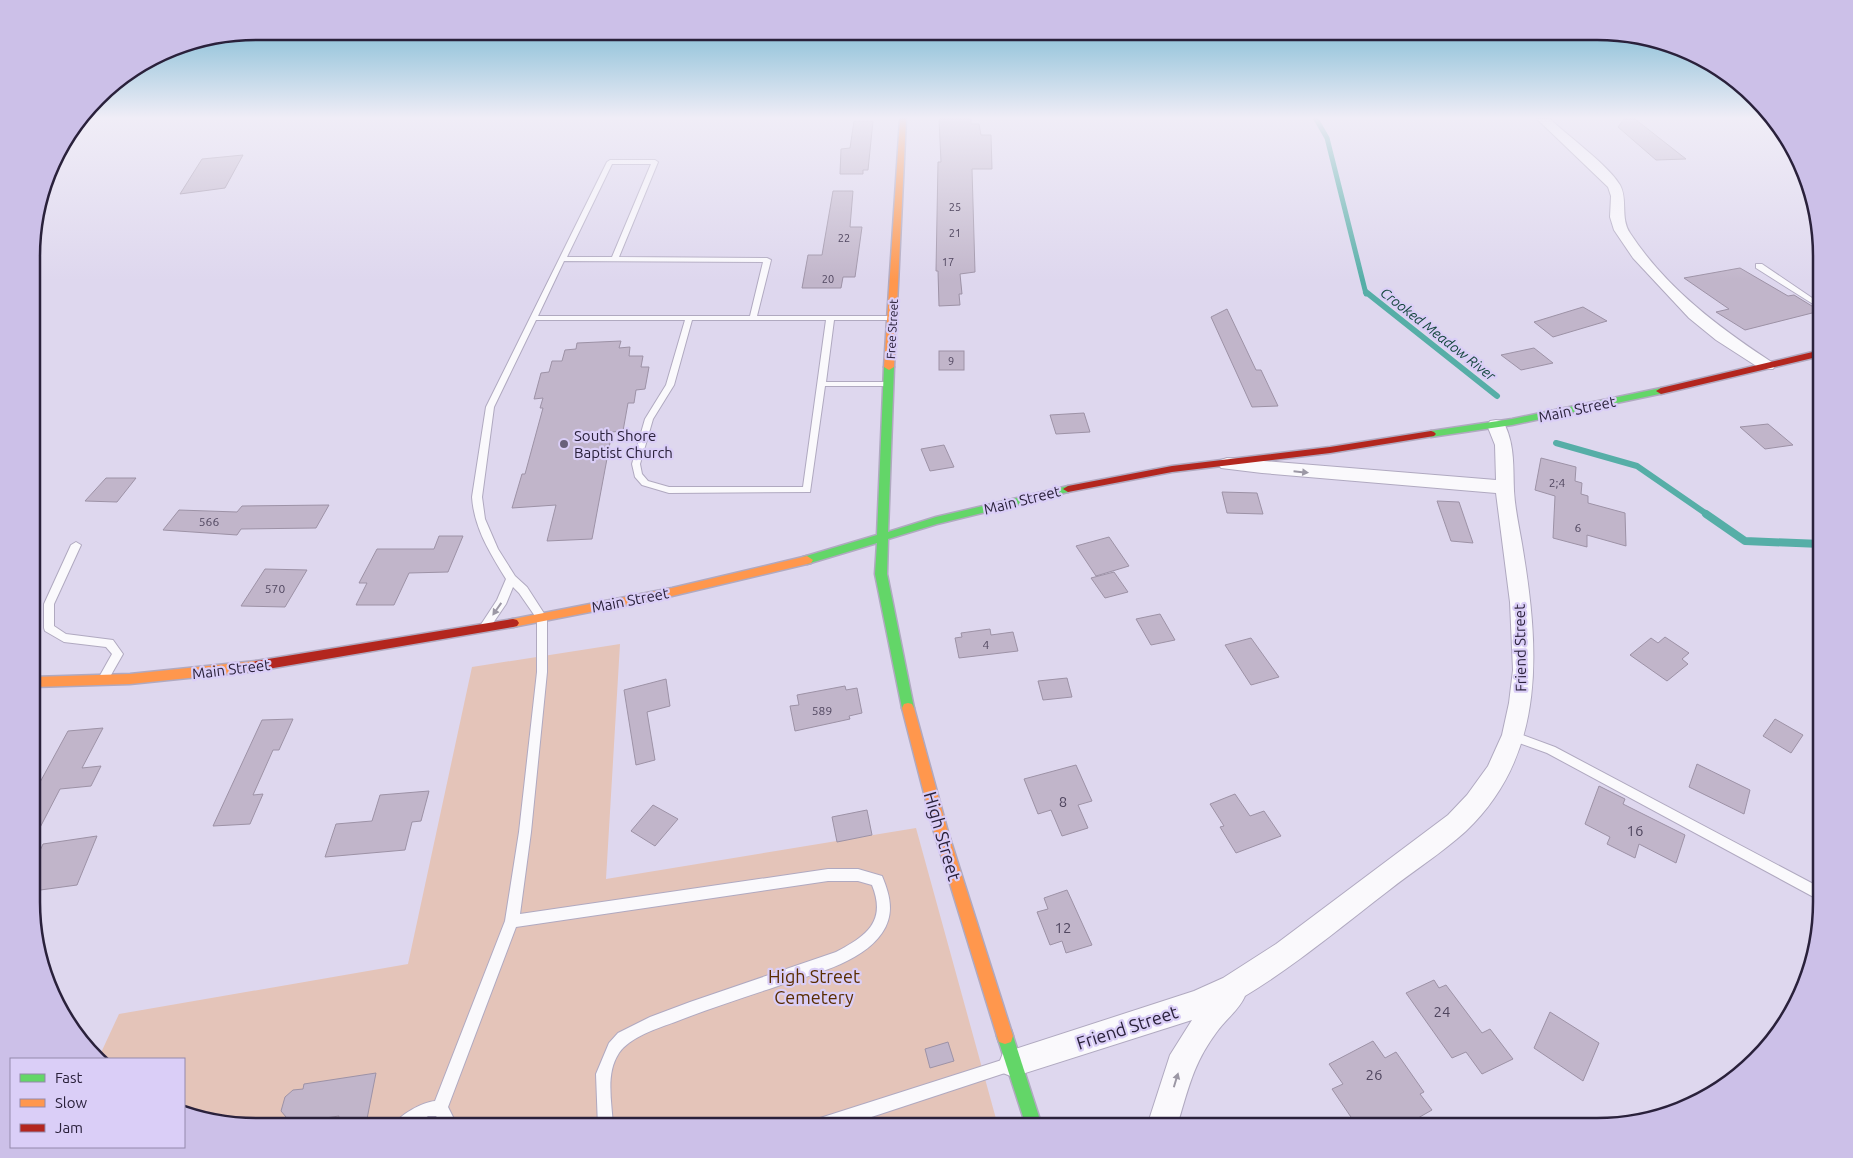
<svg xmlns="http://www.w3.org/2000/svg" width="1853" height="1158" font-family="Ubuntu,sans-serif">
  <rect width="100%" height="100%" fill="#ded7ee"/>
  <path fill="#e4c4b9" d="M620,644L606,879L916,828L998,1126L255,1127L184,1115V1059H101L99,1057L119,1014L408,964L472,667Z"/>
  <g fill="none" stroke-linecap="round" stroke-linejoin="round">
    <path stroke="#56aea7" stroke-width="5" d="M1316,119L1327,138L1366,294"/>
    <g stroke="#56aea7" stroke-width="6">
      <path d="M1366,292L1497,396"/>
      <path d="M1556,443L1637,466L1708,515"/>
    </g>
    <path stroke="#56aea7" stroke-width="8" d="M1706,514L1745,541L1821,544"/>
  </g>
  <g fill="#c1b5ca" stroke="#9d92a6">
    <path d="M939,119H971V124H979L981,135H991L992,169H972L975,272L960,274L962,294H959L960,305L939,306L938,271H936L938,162H941Z"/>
    <path d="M1624,119H1635L1686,159L1656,160L1618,127Z"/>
    <path d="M854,121H873L868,170H863V174H840L841,149L850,148Z"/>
    <path d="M243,155L225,188L180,194L202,159Z"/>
    <path d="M833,191H853L850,227H862L855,277H843L841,288H802L808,255H822Z"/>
    <path d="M1740,268L1788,296L1794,295L1820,311L1745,330L1716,312L1729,309L1684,278Z"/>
    <path d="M1583,307L1607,321L1553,337L1534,322Z"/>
    <path d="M1227,309L1256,370H1261L1278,406L1252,407L1211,317Z"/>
    <path d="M621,341L619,348L630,347L629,356H643L641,367H649L645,389L636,390L634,403H628L623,431L612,432L592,539L547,541L556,505L512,508L522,474H525L543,408H540L543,398L534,399L541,373L549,372L552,361H562L565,350L576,349L577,343Z"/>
    <path d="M1534,348L1553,363L1521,370L1501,355Z"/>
    <rect x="939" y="351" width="25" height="19"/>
    <path d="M1084,413L1090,432L1056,434L1050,415Z"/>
    <path d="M1768,424L1793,445L1765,449L1740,427Z"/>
    <path d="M944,445L954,467L930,471L921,449Z"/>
    <path d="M1541,458L1576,467L1575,481L1582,483L1581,494L1588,496V503L1625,513L1626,546L1587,535V547L1553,538L1555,496L1535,490Z"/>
    <path d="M106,478H136L117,502L85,501Z"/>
    <path d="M1222,492L1257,493L1263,514L1227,513Z"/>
    <path d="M1437,501L1459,502L1473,543L1451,541Z"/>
    <path d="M329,505L316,528L241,529L237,535L163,530L179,510L237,512L242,506Z"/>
    <path d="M439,536H463L448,572L409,573L394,605H356L367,583H359L377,549H434Z"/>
    <path d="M1109,537L1129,566L1096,576L1076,546Z"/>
    <path d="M265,569L307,570L285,607L241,606Z"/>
    <path d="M1114,572L1128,592L1105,598L1091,578Z"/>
    <path d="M1160,614L1175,640L1151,645L1136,619Z"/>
    <path d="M990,629L991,635L1013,632L1018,651L959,658L955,638L962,637L961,633Z"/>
    <path d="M1665,637L1689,653L1682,659L1688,664L1667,681L1630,655L1651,638L1658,643Z"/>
    <path d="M1251,638L1279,677L1251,685L1225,645Z"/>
    <path d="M1067,678L1072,697L1043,700L1038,681Z"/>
    <path d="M666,679L670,706L647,712L655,760L636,765L624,690Z"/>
    <path d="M845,686L846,690L857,688L862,713L849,716L850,719L795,731L790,706L799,705L797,695Z"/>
    <path d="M293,719L279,750H273L253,795L263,794L250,824L213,826L262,720Z"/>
    <path d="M1775,719L1803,735L1791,753L1763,736Z"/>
    <path d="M103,728L82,768L101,766L91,786L60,789L33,841V795L68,731Z"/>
    <path d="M1697,764L1750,790L1744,814L1689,787Z"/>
    <path d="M1076,765L1092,801L1078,805L1088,828L1062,836L1051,810L1038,814L1024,779Z"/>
    <path d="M1599,786L1625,799L1623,804L1685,835L1676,863L1639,844L1635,858L1607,844L1610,837L1585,824Z"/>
    <path d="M429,791L421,821L412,822L405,850L325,857L336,824L372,821L380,795Z"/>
    <path d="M1235,794L1250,816L1264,811L1281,836L1236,853L1220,827L1224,826L1210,804Z"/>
    <path d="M653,805L678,819L655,846L631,831Z"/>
    <path d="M867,810L872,835L837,842L832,817Z"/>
    <path d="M97,836L77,885L33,891V866L43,844Z"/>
    <path d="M1067,890L1092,945L1066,953L1062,941L1050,945L1037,912L1048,909L1044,898Z"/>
    <path d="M1434,980L1439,988L1446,985L1482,1033L1490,1029L1513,1059L1482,1074L1466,1052L1452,1058L1406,993Z"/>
    <path d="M1550,1012L1599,1043L1583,1081L1534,1048Z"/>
    <path d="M1373,1041L1385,1058L1396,1052L1424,1092L1420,1094L1432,1110L1404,1126H1357L1332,1089L1343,1084L1329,1064Z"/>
    <path d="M948,1042L954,1061L930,1068L925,1049Z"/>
    <path d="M376,1073L366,1124L337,1127L339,1116L291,1123L281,1111L285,1097L293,1090L303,1089L304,1084Z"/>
  </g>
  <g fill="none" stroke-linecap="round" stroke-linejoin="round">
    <g stroke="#b0a9c0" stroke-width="2">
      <g id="lane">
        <path d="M610,160H655L658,162L619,257L767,258L771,260L757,316H895L896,318L892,320H834L826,382H889L893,384L889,386H825L810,492L669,493L642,485L635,477L632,464L645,419L666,385L685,320H536L494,407L482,497L485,519L498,549L515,576L527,587L547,618V672L531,832L520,914L828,869H858L882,876C890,895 895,914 882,933C861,964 809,975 775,987C742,998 708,1009 675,1022C658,1028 630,1037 619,1053C605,1074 612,1102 613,1127H598L596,1074L609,1043L618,1033L650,1017L690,1002L836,952C866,936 887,922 872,885L858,881H828L516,927L448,1107L454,1119L455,1127H440V1121L436,1116H428L413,1127H393C398,1115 423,1102 435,1101L505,921L519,832L537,672V619L519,593L513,587L506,604L489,629H481L480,626L497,600L506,579C490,553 474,528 472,497L486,407L607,162ZM612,164H651L612,257H567ZM564,261L763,262L750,316H538ZM692,320H826L803,487H669L648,481L642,474L640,464L653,419L674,385Z"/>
        <path d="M1756,264H1762L1821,304V309L1756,268Z"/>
        <path d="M76,542L81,545L54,604V626L66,634L113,640L123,654L107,682L103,683L99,682L98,679L112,654L106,647L64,642L45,631L44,628V604L71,545Z"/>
        <path d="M1512,731L1555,747L1821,888V901L1547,753L1508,739L1506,736L1508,733Z"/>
        <path d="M1008,1058L1013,1060L1015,1065L1013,1070L1008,1072L841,1127H810L812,1122L817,1119Z"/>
      </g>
    </g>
    <g stroke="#b0a9c0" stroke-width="2">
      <g id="street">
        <path d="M1537,119H1550C1568,136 1608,165 1620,185C1628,199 1620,218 1630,233C1666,288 1718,327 1773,363L1775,366L1773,369H1761L1716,340L1689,318L1633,258L1614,230L1610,217L1611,196L1608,187Z"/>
        <path d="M1496,420L1502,421L1505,425C1515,447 1513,468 1514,491C1515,509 1519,526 1522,544C1539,646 1548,753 1466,831C1442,853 1413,871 1388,891C1341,927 1296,965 1245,996C1239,1010 1225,1020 1216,1033C1193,1064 1188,1090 1177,1126H1147L1170,1055L1192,1020L1013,1077L1003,1073L999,1063L1003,1053L1194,991L1223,978L1276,944L1448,815L1467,795L1488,766L1502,735L1509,703L1513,670L1510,602L1496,493L1262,473L1221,468L1218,464L1221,460L1227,458L1496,480L1495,445L1487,425L1490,421Z"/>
      </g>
    </g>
    <g stroke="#b0a9c0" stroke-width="3">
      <g id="fast">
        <path d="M889,364L894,367L888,532L936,517L1068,486L1073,489L1068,492L937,524L888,539L887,574L914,708L912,712L908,713L904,712L902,708L875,574L877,543L807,564L801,560L803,557L877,535L884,367Z"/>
        <path d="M1661,388L1666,391L1664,393L1512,425L1431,437L1426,434L1431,431L1512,419Z"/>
        <path d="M1005,1028L1011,1030L1013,1036L1042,1126H1026L997,1036L999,1030Z"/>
      </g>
    </g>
    <g stroke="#b0a9c0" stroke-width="3">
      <g id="slow">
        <path d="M900,119H906L894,367L889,370L884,367Z"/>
        <path d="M807,556L813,560L811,563L672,596L513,627L509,626L507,623L509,620L513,619L672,588Z"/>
        <path d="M256,661L260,663L262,666L260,669L256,671L130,684L33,687V677L130,674Z"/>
        <path d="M908,703L912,704L914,708L948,832L1013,1036L1011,1042L1005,1044L999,1042L997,1036L934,832L902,708L904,704Z"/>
      </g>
    </g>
    <g stroke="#b0a9c0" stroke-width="3">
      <g id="jam">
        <path d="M1821,350V356L1661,394L1656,391L1661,388Z"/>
        <path d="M1431,431L1434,432L1436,434L1434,436L1330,453L1172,472L1068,492L1063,489L1068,486L1172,466L1330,447Z"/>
        <path d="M513,619L517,620L519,623L517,626L513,627L256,671L252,669L250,666L252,663L256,661Z"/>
      </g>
    </g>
    <use href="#lane" fill="#faf9fc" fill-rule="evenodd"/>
    <use href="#street" fill="#faf9fc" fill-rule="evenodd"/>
    <use href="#fast" fill="#63d668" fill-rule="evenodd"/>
    <use href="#slow" fill="#ff974d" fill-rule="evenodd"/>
    <use href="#jam" fill="#b3261e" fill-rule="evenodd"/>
  </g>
  <defs><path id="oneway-solid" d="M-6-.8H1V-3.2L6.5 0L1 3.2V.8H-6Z" transform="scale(1.25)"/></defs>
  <g fill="#9c98a5">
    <use href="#oneway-solid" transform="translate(1301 472) rotate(6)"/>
    <use href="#oneway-solid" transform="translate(497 609) rotate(125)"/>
    <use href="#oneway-solid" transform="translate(1176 1080) rotate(-73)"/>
  </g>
  <linearGradient id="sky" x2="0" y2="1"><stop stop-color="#6db2ce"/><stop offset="0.42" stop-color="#f0edf7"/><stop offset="1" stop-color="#f0edf7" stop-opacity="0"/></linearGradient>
  <rect width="1853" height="281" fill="url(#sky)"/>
  <circle fill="#69617a" stroke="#dacef7" stroke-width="2" cx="564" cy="444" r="5"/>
  <g text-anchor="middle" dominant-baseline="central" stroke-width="4.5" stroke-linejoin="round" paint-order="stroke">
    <g font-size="11" fill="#50465f">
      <text x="955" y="207">25</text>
      <text x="955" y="233">21</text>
      <text x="844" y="238">22</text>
      <text x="948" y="262">17</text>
      <text x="828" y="279">20</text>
      <text x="951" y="361">9</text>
    </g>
    <g font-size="12" fill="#2a213b" stroke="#dacef7">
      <text transform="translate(892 329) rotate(-87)">Free Street</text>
    </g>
    <g font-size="12" fill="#50465f">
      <text x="1557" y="482">2;4</text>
      <text x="209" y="521">566</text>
      <text x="1578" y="527">6</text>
      <text x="275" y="588">570</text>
      <text x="986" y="644">4</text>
      <text x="822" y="710">589</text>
    </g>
    <g font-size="14" font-style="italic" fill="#14463d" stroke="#dacef7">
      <text transform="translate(1438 334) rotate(38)">Crooked Meadow River</text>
    </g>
    <g font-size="15" fill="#2a213b" stroke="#dacef7">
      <text transform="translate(1577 409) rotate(-12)">Main Street</text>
      <text transform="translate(1022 500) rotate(-14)">Main Street</text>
      <text transform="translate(630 600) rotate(-11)">Main Street</text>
      <text transform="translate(1520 648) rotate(-91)">Friend Street</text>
      <text transform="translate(231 669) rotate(-7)">Main Street</text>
    </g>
    <g font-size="15" fill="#2a213b" stroke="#dacef7" text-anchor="start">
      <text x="574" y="435">South Shore<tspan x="574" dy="17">Baptist Church</tspan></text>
    </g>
    <g font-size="15" fill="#50465f">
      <text x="1063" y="801">8</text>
      <text x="1635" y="830">16</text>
      <text x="1063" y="927">12</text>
      <text x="1442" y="1011">24</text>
      <text x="1374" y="1074">26</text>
    </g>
    <g font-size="18" fill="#2a213b" stroke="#dacef7">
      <text transform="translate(943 836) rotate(74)">High Street</text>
      <text transform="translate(1127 1027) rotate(-18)">Friend Street</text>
    </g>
    <g font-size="18" fill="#5a2d00" stroke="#dacef7">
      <text x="814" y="976">High Street<tspan x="814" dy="21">Cemetery</tspan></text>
    </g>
  </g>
  <path d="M0 0H1853V1158H0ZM256 40H1597A216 216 0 0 1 1813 256V902A216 216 0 0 1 1597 1118H256A216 216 0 0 1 40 902V256A216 216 0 0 1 256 40Z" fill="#ccc0e8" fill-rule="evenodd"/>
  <path fill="none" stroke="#2a213b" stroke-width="2.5" d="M256 40H1597A216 216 0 0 1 1813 256V902A216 216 0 0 1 1597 1118H256A216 216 0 0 1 40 902V256A216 216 0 0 1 256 40Z"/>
  <rect x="10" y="1058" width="175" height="90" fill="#dacef7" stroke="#9489ac"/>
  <rect x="20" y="1074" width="25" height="8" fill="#63d668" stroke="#9489ac"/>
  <text x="55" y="1083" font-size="15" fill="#2a213b">Fast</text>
  <rect x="20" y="1099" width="25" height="8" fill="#ff974d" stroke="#9489ac"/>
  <text x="55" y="1108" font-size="15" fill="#2a213b">Slow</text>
  <rect x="20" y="1124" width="25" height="8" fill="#b3261e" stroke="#9489ac"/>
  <text x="55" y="1133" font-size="15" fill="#2a213b">Jam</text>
</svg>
